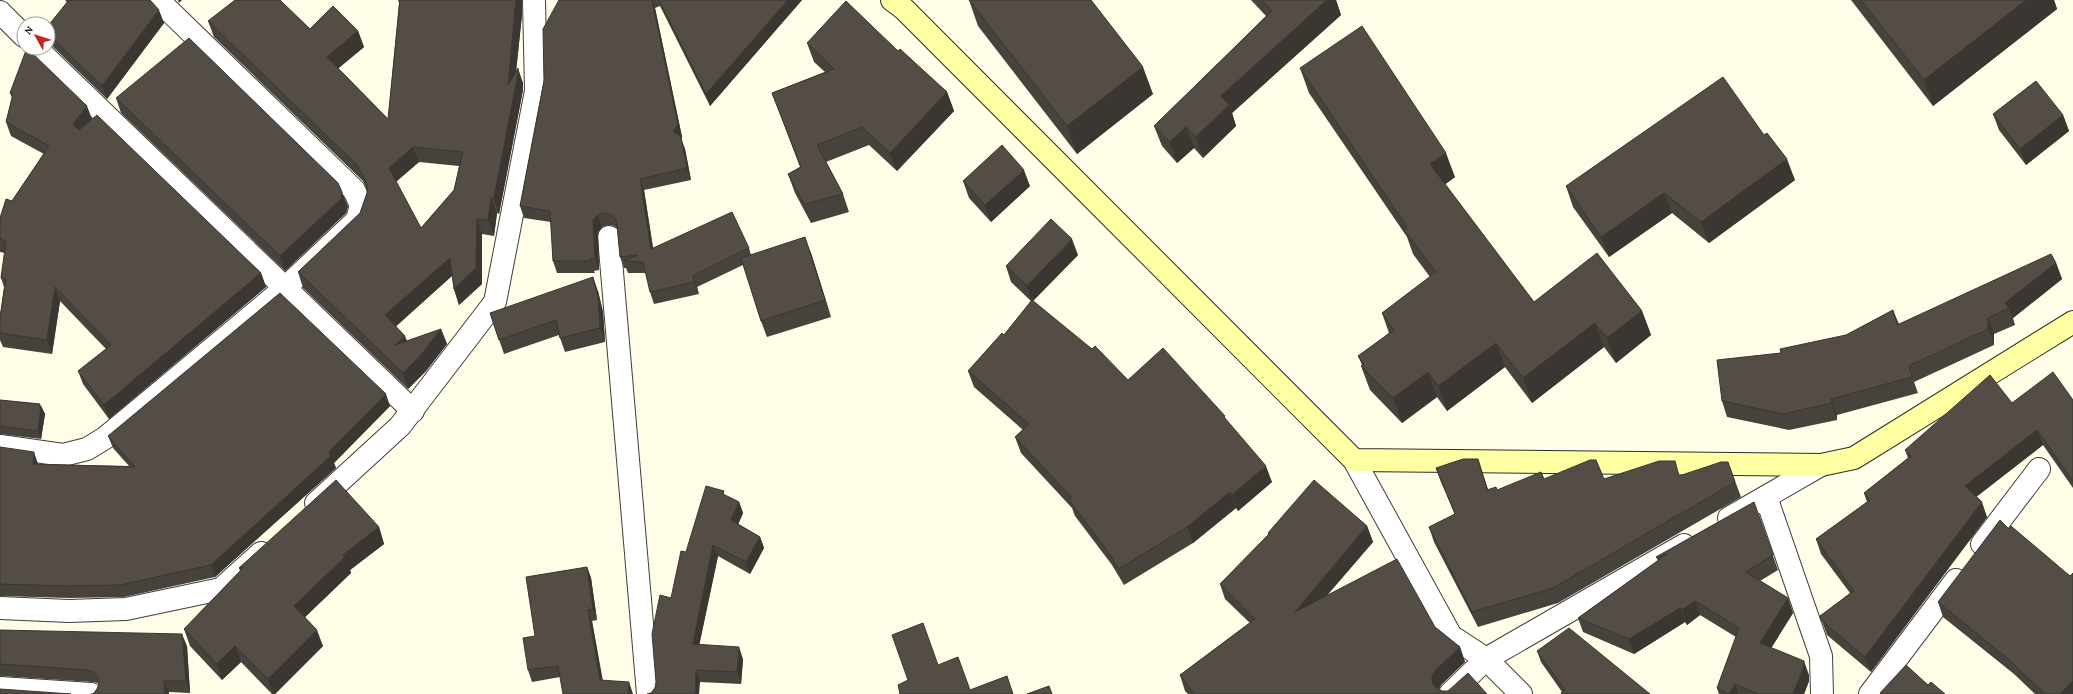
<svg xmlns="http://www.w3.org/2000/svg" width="2073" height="694" font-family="'Crimson Pro',serif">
  <rect width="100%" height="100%" fill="#fffde8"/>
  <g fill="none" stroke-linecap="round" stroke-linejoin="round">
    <g stroke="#3e3e3e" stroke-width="24">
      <g id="street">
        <path d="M0,12L24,36"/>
        <path d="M36,48L413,411"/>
        <path d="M609,237L648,694"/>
        <path d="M0,446L63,455L87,449L105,438L286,287L357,220L361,205L354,190L158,0"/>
        <path d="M1354,460L1451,636L1486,659L1521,694"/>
        <path d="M1766,497L1821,656L1822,694"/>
        <path d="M316,503L400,426L495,302L536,91L534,0"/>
        <path d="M1729,518L1821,465"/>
        <path d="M1982,544L2039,469"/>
        <path d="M0,608L69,611L126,609L221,589L261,553"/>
        <path d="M0,688L91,694"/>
        <path d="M1450,694L1486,659L1684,545"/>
        <path d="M1870,694L1956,580"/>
      </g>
    </g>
    <g stroke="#2d2d2d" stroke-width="24">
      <path id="secondary" d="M892,0L904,9L1354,460L1821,465L1854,458L2073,322"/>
    </g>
    <use href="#street" stroke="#fff" stroke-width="22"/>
    <use href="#secondary" stroke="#feffa3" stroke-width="22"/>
  </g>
  <g fill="#48423c" fill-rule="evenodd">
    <path d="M65,0H150L164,23L107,99L49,43L48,40V26L67,2Z"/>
    <path d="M398,0H522V15L516,70L523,83V90L499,214L497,213L494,236L482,234V284L459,305L454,289L452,276L396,326L407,341L441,329L447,344L426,371L408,389L303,288L298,272L360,213L367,193V190L363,181L214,37L208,21L310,29L358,31L364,47L338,68L388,119L399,3ZM419,162L459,166L454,190L421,228L396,182Z"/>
    <path d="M559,0H802L710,106L660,6L655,8L682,137L681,139L685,149L691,180L644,190L653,248H749L751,255L811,253L831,317L767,337L761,321L743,265L697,287L699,294L654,304L650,292L646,273H628L626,268H624L620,257L617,228L614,226L608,225L602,227L598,232L599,270L594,271L595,273H557L553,261L551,222L524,218L520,206Z"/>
    <path d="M969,0H1091L1153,94L1077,154L978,26Z"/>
    <path d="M1251,0H1336L1341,15L1232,113L1236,126L1203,158L1194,148L1177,163L1162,146L1154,126L1266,16Z"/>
    <path d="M1851,0H2054L2057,9L1933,106Z"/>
    <path d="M807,43L898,51L947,92L954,111L897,171L869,145L826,162L843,194L849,212L811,223L795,193L788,174L800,167L772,93L825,72L814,62Z"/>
    <path d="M1300,68L1455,177L1445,184L1534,302L1642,311L1651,335L1616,363L1604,347L1532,403L1505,367L1447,411L1437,397L1402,423L1370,390L1361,366L1362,365L1358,356L1389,333L1382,313L1430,277L1413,254L1407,237L1309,93Z"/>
    <path d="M10,93L92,119L261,273L266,287L109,419L83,384L78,371L106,349L60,301L52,354L3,347L0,340V317L4,287L1,278L5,253L0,252V218L44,154L11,136L6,122L12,98Z"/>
    <path d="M116,98L348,206L346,213L285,271L121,113Z"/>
    <path d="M1993,114L2063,115L2069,131L2026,165L1999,130Z"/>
    <path d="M1764,135L1795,180L1709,243L1672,213L1609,257L1573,207L1566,186Z"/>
    <path d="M963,181L1030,186L991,222L969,198Z"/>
    <path d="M1078,255L1033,301L1128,380L1227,421L1272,482L1238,511L1236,508L1193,543L1124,585L1112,565L1075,516L1072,508L1021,453L1015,437L1023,430L974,387L968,371L1004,335L1031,301L1011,282L1006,266Z"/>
    <path d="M2056,263L2062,279L2013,318L2015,325L1994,334V345L1914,382L1918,393L1837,415V420L1789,430L1727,417L1722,401L1781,353L1846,335L1893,310L1899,324Z"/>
    <path d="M598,291L603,312L605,342L565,352L559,335L504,354L490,313Z"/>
    <path d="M0,400L40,404V406H41L45,414L41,439L0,434Z"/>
    <path d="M2073,400V488L2043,445L1976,497L1987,517L1871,672L1827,635L1820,616L1850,593L1821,554L1816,539L1867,502L1864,493L1908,458L1905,450L2012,403Z"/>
    <path d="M390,406L334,463L336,468L215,577L124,597L69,598L0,596V447L38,464L129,466L113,448L108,436Z"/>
    <path d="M1478,459L1488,490H1497L1544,479H1604L1680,476L1728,462L1741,497L1558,603L1478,627L1434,542L1429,527L1455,514L1441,482L1436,468Z"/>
    <path d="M725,495L739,502L743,513L738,524L760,537L764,548L750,574L718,556L699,645L743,659L741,684L700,682L651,693L655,688L671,598L686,552Z"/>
    <path d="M1754,502L1778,570L1760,581L1788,598L1793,613L1771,648L1809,675V681L1804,694H1719L1717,688L1736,637L1700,615L1687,625L1685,622L1634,654L1583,632L1578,618L1658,561L1656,557Z"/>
    <path d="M1367,526L1373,542L1327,595L1435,627L1460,647L1465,662L1441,685L1439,689L1442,691L1487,694H1188L1185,691L1180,675L1250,623L1225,599L1220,584L1268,535V533Z"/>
    <path d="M379,527L384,544L350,570L351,573L305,617L323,646L275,694H272L241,662L222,680L190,646L184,629L240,571L239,568Z"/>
    <path d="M2009,529L2070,576L2073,694H2035L2014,674L1943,617L1938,602Z"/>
    <path d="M587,567L591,578L597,620L592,621L603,681L560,677L532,682L528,670L535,636Z"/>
    <path d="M0,630L187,646L190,693L169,692L93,694L97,689L99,685L98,683L92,682L0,676Z"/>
    <path d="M1537,651L1650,694H1562L1561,693L1562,692L1541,662Z"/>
  </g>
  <g fill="#3b3631">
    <path d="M178,0H182L179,3Z"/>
    <path d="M516,0H522V15L514,92L518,68L523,83V90L499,214L494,198L508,85Z"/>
    <path d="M652,0L655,8L682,137L681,139L685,149L691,180L673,131Z"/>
    <path d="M788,0H802L710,106L706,94Z"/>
    <path d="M1327,0H1336L1341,15L1232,113L1236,126L1203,158L1196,137L1221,96Z"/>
    <path d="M2026,0H2054L2057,9L1933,106L1924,80Z"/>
    <path d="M159,10L164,23L107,99L102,86Z"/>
    <path d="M358,31L364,47L333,73L327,57Z"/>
    <path d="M1143,67L1153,94L1077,154L1067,126Z"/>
    <path d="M947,92L954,111L897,171L890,153Z"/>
    <path d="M87,106L92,119L78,138L73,124Z"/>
    <path d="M2063,115L2069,131L2026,165L2020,149Z"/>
    <path d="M1186,127L1194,148L1177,163L1170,142Z"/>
    <path d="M413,147L419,162L394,183L389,168Z"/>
    <path d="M1446,153L1455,177L1439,189L1430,164Z"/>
    <path d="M1787,159L1795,180L1709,243L1701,222Z"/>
    <path d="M1024,170L1030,186L991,222L985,205Z"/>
    <path d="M640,179L644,190L655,261L651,249Z"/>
    <path d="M342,192L348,206L346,213L285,271L280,256Z"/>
    <path d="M1664,193L1672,213L1609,257L1601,237Z"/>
    <path d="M491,198L497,213L494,236L488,220Z"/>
    <path d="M598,215L602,227L598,232L599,270L595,258L593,220Z"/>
    <path d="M477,219L482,234V284L459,305L454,289Z"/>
    <path d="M805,237L811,253L831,317L825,300Z"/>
    <path d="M1072,239L1078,255L1032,302L1027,286Z"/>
    <path d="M450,258L455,273L391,331L385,315Z"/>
    <path d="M2056,263L2062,279L2013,318L2009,308L2005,303Z"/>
    <path d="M261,273L266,287L109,419L104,405Z"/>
    <path d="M693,276L697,287L699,294L694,282Z"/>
    <path d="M593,277L598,291L603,312L605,342L600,328Z"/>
    <path d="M55,287L60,301L52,354L47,340Z"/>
    <path d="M1642,311L1651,335L1616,363L1607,338Z"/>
    <path d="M1988,318L1994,334V345L1988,329Z"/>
    <path d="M1595,323L1604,347L1532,403L1523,378Z"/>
    <path d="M441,329L447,344L426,371L408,389L403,373Z"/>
    <path d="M405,336L411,351L395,345Z"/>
    <path d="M1496,343L1505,367L1447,411L1438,386Z"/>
    <path d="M1428,372L1437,397L1402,423L1393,398Z"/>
    <path d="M386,394L390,406L334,463L336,468L215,577L211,565L329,452Z"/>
    <path d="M1831,399L1837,415V420L1832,403Z"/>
    <path d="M40,404L41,409V406L45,414L41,439L38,431Z"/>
    <path d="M2037,430L2043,445L1971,501L1965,486Z"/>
    <path d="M34,452L38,464H33Z"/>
    <path d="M1478,459L1483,474L1493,505L1487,490Z"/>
    <path d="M1266,466L1272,482L1238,511L1232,495Z"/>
    <path d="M1230,492L1236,508L1193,543L1187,527Z"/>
    <path d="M739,502L743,513L735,532L731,520Z"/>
    <path d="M1982,502L1987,517L1871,672L1865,657Z"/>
    <path d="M1367,526L1373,542L1300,627L1295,612Z"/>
    <path d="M379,527L384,544L350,570L351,573L300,622L294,606L343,555Z"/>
    <path d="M760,537L764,548L750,574L746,562Z"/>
    <path d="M713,545L718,556L697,656L693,644Z"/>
    <path d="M587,567L591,578L597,620L593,609Z"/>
    <path d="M1788,598L1793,613L1765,658L1760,643Z"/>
    <path d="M1695,601L1700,615L1687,625L1682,610Z"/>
    <path d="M1680,608L1685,622L1634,654L1629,639Z"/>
    <path d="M588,610L592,621L604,691L600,680Z"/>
    <path d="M317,630L323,646L275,694H273L268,679Z"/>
    <path d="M182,634L187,646L190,693L186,681Z"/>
    <path d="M235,646L241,662L222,680L217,664Z"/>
    <path d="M739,647L743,659L741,684L737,672Z"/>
    <path d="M1460,647L1465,662L1441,685L1438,691V694L1432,682V676L1436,670Z"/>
    <path d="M1804,661L1809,675V681L1804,694H1793Z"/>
    <path d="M696,670L700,682L699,694H695Z"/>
    <path d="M164,681L169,692V694H165Z"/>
    <path d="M2073,681V694H2060Z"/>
    <path d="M629,682L633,694H628Z"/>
    <path d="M1735,684L1738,694H1729Z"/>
  </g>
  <g fill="#544d46" stroke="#3b3631" fill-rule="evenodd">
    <path d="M69,0H150L159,10L102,86L48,34V26Z"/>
    <path d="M235,0H280L310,29L333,6L358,31L327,57L388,119L400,0H516L508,85L518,68V74L494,198H491L488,220L477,219L476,268L454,289L450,258L385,315L405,336L395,345L441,329L420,356L403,373L298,272L360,213L367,193V184L357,165L208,21ZM413,147L463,152L454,190L421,228L389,168Z"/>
    <path d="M559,0H652L678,125L673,131L681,137L687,168L640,179L651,249L732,212L749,248L693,276L694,282L650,292L643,262L624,261L638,255L620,257L617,224L615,218L610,214L604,213L598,215L593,220L595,258L590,259V261H553L550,211L520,206L544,81L543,29Z"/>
    <path d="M659,0H788L706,94Z"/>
    <path d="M969,0H1091L1143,67L1067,126Z"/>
    <path d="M1262,0H1327L1221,96L1229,105L1196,137L1186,127L1170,142L1154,126L1272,11Z"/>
    <path d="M1861,0H2026L1924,80Z"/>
    <path d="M846,1L898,51L900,49L947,92L890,153L862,127L817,145L843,194L804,204L788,174L801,167L772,93L834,69L807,43Z"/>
    <path d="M1362,26L1446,153L1430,164L1534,302L1597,253L1642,311L1607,338L1595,323L1523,378L1496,343L1438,386L1428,372L1393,398L1361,366L1364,364L1358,356L1394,330L1382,313L1436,272L1404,230L1407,227L1300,68Z"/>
    <path d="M189,38L338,183L342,192L341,199L280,256L116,98Z"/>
    <path d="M28,49L87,106L73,124L79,130L97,115L261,273L104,405L78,371L111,345L55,287L47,340L0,333V317L6,279L1,278L6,241L0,239V218L6,199L12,201L49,146L6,122L13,94L10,93L25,53Z"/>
    <path d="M1723,77L1764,135L1767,133L1787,159L1701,222L1664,193L1601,237L1566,186Z"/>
    <path d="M2036,81L2063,115L2020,149L1993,114Z"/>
    <path d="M1002,145L1024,170L985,205L963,181Z"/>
    <path d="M1051,219L1072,239L1027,286L1006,266Z"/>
    <path d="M805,237L825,300L761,321L741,258Z"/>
    <path d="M2051,254L2056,263L2005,303L2009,308L1988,318V329L1909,366L1912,377L1831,399L1832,403L1783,414L1722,401L1717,360L1781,353L1780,349L1846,335L1893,310L1897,325Z"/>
    <path d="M593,277L598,298L600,328L560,338L556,320L499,340L490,313Z"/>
    <path d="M280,293L386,394L329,452L331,456L211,565L120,585L65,586L0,584V447L34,452L33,464L135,467L108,436Z"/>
    <path d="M1032,300L1092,349L1095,346L1128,380L1163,348L1225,416L1224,417L1266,466L1232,495L1230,492L1187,527L1119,569L1106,549L1069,500L1072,498L1015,437L1029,424L968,371L1002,333L1004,335Z"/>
    <path d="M2053,372L2073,400V481L2037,430L1965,486L1982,502L1865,657L1821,620L1820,616L1854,591L1816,539L1870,500L1864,493L1911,456L1905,450L1990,375L2012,403Z"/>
    <path d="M0,400L40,404L39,407L41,406L38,431L0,426Z"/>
    <path d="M1463,459H1478L1487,490L1496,487L1497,490L1541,472L1544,479L1590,460H1596L1604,479L1659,461H1675L1679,476L1721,462H1728L1735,482L1553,588L1472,612L1429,527L1455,514L1436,468Z"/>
    <path d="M336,480L379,527L343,555L345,557L294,606L317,630L268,679L235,646L217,664L184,629L244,567L239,568Z"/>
    <path d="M1314,480L1367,526L1295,612L1397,559L1435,627L1460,647L1436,670L1432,676V682L1435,687L1442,691H1448L1468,673L1487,694H1194L1180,675L1255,619L1220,584L1269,534L1268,533Z"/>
    <path d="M706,486L724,491L723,494L739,502L731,520L760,537L746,562L713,545L693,644L739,647L737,672L696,670L695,694H647L651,693L655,688L656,682L652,634L660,595L671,598L681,551L686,552Z"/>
    <path d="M1754,502L1773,555L1746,572L1788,598L1760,643L1804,661V667L1793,694H1758L1735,684L1729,694L1717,688L1739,628L1695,601L1682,610L1680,608L1629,639L1578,618L1667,554L1656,557Z"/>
    <path d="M2000,520L2009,529L2011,526L2070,576L2073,573V681L2060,694H2045L2008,659L1938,602Z"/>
    <path d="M587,567L593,609L588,610L600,680L629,682L628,694H563L558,666L528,670L523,638L535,636L526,577Z"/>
    <path d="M923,623L938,665L958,657L970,690L1007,676L1013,694H900L898,685L908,680L892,635Z"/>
    <path d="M1569,628L1650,694H1562L1561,693L1565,690L1537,651Z"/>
    <path d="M0,630L182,634L186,681H164L165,694H91H93L97,689L99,684L98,677L93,672L88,670L0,664Z"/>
    <path d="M1906,665L1928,685L1931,682L1945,694H1881L1880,693Z"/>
    <path d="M1049,686L1052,694H1027Z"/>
    <path d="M0,689L71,694H0Z"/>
  </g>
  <g transform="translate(36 36) rotate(309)"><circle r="19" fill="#ffffff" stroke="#9d9d9d"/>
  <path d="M0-3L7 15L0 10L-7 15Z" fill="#c4271a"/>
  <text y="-6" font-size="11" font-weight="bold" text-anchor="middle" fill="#0b0b0b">N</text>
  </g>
</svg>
